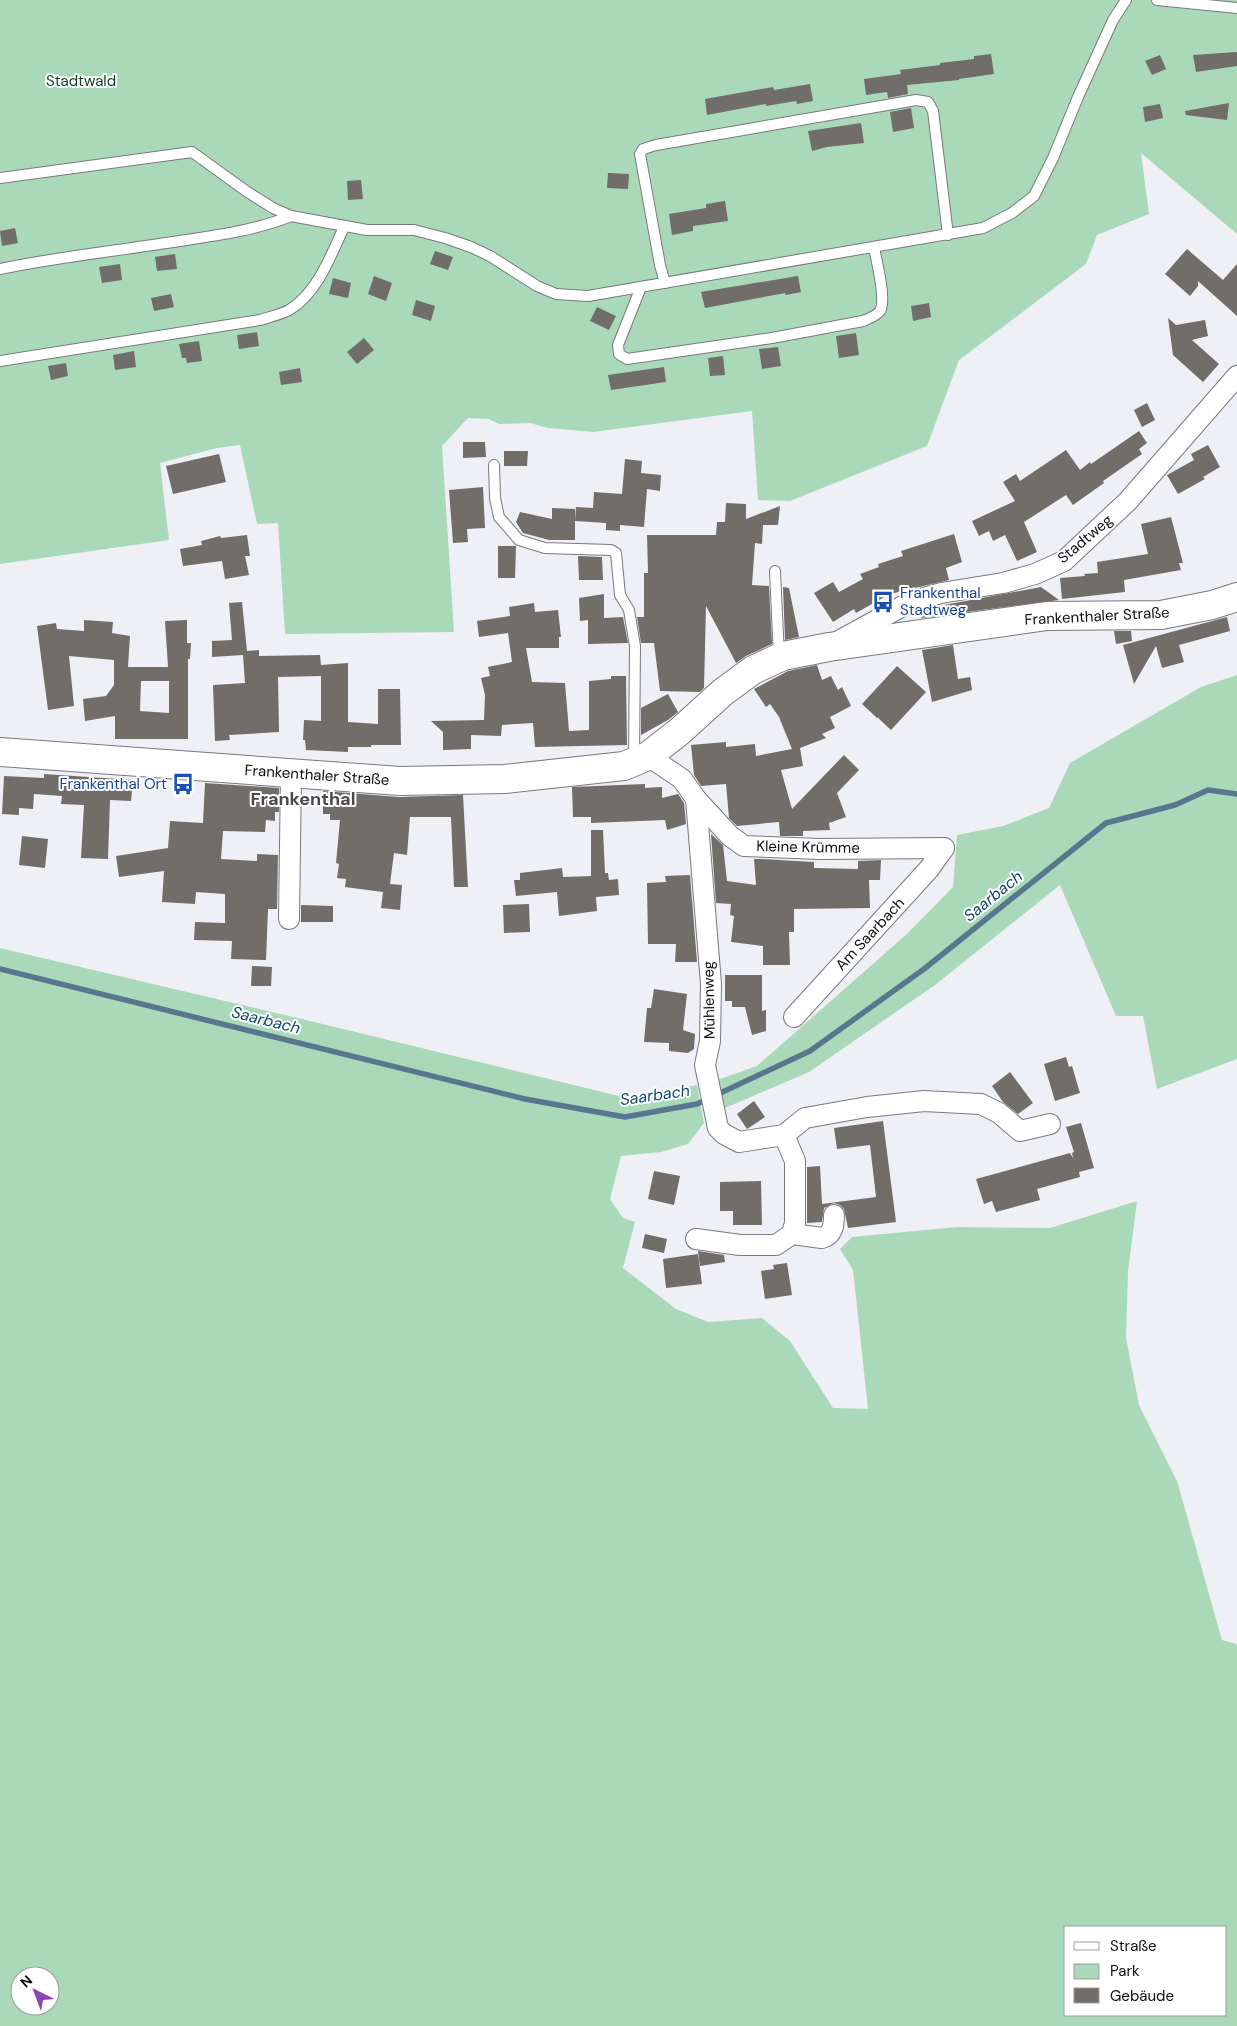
<svg xmlns="http://www.w3.org/2000/svg" width="1237" height="2026" font-family="'DM Sans',sans-serif">
  <rect width="100%" height="100%" fill="#efeff6"/>
  <g fill="#aad9ba" fill-rule="evenodd">
    <path d="M0,0H1237V234L1141,153L1149,214L1097,235L1086,264L959,360L927,446L790,501L758,500L752,411L593,432L548,428L530,423L499,424L489,419L468,418L442,446L454,632L285,634L278,523L257,524L240,445L217,448L160,463L169,540L0,564Z"/>
    <path d="M1237,675V1059L1157,1089L1143,1016H1116L1060,885L935,985L809,1072L725,1108L717,1080L757,1066L908,933L953,887L957,835L1003,826L1049,808L1070,763L1201,687Z"/>
    <path d="M0,948L302,1019L627,1098L697,1085L704,1123L688,1144L661,1152L621,1156L610,1199L623,1218L635,1222L623,1268L676,1309L708,1322L762,1318L790,1341L833,1408L868,1409L853,1270L840,1249L852,1237L957,1227L1050,1228L1137,1201L1128,1272L1126,1338L1139,1405L1177,1481L1222,1640L1237,1644V2026H0ZM1066,1927H1226V2015H1066ZM20,1976H50V2006H20Z"/>
  </g>
  <g fill="none" stroke-linecap="round" stroke-linejoin="round">
    <path stroke="#58778e" stroke-width="5.5" d="M0,969L525,1099L625,1117L697,1104L810,1051L924,969L1106,823L1175,805L1208,790L1237,794"/>
  </g>
  <g fill="#716d69" fill-rule="evenodd">
    <path d="M1237,52V66L1196,72L1193,55Z"/>
    <path d="M991,54L994,74L959,79V80L907,85L908,94L888,98L887,92L866,95L864,79L901,74L900,70L940,65V63L974,59V56Z"/>
    <path d="M1160,55L1166,69L1152,75L1145,61Z"/>
    <path d="M810,84L813,101L797,104L796,101L766,106V104L707,115L705,99L773,87L774,90Z"/>
    <path d="M1229,103L1227,120L1186,115L1185,111Z"/>
    <path d="M1160,104L1163,118L1145,122L1143,107Z"/>
    <path d="M911,108L914,128L893,132L890,112Z"/>
    <path d="M861,123L864,143L827,147L812,151L808,131Z"/>
    <path d="M608,173L629,174L628,189L607,188Z"/>
    <path d="M361,180L363,199L348,200L347,181Z"/>
    <path d="M725,201L728,221L693,226V231L672,235L669,214L706,208V204Z"/>
    <path d="M15,228L18,243L2,246L0,231Z"/>
    <path d="M1187,249L1223,280L1237,264V316L1198,281V286L1190,296L1165,274Z"/>
    <path d="M435,251L453,257L448,270L430,264Z"/>
    <path d="M175,254L177,269L157,271L155,257Z"/>
    <path d="M120,264L122,280L102,283L99,267Z"/>
    <path d="M374,276L392,283L386,301L368,294Z"/>
    <path d="M798,276L801,292L786,295L785,293L705,308L701,292Z"/>
    <path d="M333,278L351,283L348,298L329,294Z"/>
    <path d="M171,294L174,307L154,311L151,298Z"/>
    <path d="M416,300L435,306L431,321L412,315Z"/>
    <path d="M929,303L931,317L913,321L911,306Z"/>
    <path d="M597,307L616,316L609,330L590,321Z"/>
    <path d="M1168,318L1176,325L1205,320L1208,336L1192,340L1219,364L1203,382L1173,355Z"/>
    <path d="M257,332L259,346L239,349L237,335Z"/>
    <path d="M856,333L859,355L839,358L836,336Z"/>
    <path d="M364,338L374,350L357,364L347,352Z"/>
    <path d="M199,341L202,361L187,363L186,358H182L179,344Z"/>
    <path d="M778,347L781,366L762,369L759,349Z"/>
    <path d="M134,351L136,367L115,370L113,355Z"/>
    <path d="M723,356L725,375L710,376L708,358Z"/>
    <path d="M66,363L68,376L51,380L48,366Z"/>
    <path d="M664,367L666,382L611,390L608,375Z"/>
    <path d="M300,368L302,382L281,385L279,372Z"/>
    <path d="M1147,403L1155,420L1142,427L1134,410Z"/>
    <path d="M1139,431L1147,443L1139,449L1142,454L1103,481L1104,483L1073,505L1066,495L1024,522L1037,552L1017,561L1005,535L993,541L989,531L979,536L972,521L1015,501L1003,482L1016,474L1020,481L1066,450L1080,470L1090,462L1091,464Z"/>
    <path d="M463,442H485L486,457L463,458Z"/>
    <path d="M1208,445L1220,467L1203,477L1205,479L1178,494L1167,475L1194,460L1191,454Z"/>
    <path d="M504,451H528L527,466H504Z"/>
    <path d="M219,454L226,482L173,494L166,466Z"/>
    <path d="M625,459L642,461L641,473L661,475L660,491L647,489L644,527L620,525V531L606,530V523L575,521V540H549L523,533L516,522L520,512L552,519V508L575,509V520L576,507L593,508L594,492L622,494Z"/>
    <path d="M483,487L485,528L467,529L468,542L453,543L449,490Z"/>
    <path d="M726,503L746,504V519L780,506L778,525H763L762,544L755,543L752,585L769,586L772,644L746,656L736,663L706,606L704,688L700,692L660,691L654,643H641L637,617H644V573H648L647,535H716L717,522H725Z"/>
    <path d="M1171,517L1183,563H1179L1181,570L1124,580L1125,592L1062,599L1060,578L1085,576L1084,574L1098,573L1097,562L1148,554L1141,524Z"/>
    <path d="M954,534L962,562L946,568L949,580L915,588V587L888,595L856,613L854,609L833,622L814,593L833,582L839,592L863,579L860,574L879,567L878,564L903,556L901,551Z"/>
    <path d="M247,535L250,556H245L249,575L225,579L222,561L183,566L180,549L202,545L201,541L220,536L221,538Z"/>
    <path d="M498,546H516L515,578H498Z"/>
    <path d="M578,556L602,557L603,580H579Z"/>
    <path d="M783,587L789,588L799,637L785,640Z"/>
    <path d="M1041,587L1059,600L921,618L920,612L944,605Z"/>
    <path d="M604,594V618L623,617L628,643L588,644V620L580,621L579,598Z"/>
    <path d="M242,602L247,651L259,650V656L320,655L321,665L348,663V722L378,724V689H400L401,745H371V747H348V752L306,750L305,740H303L304,720L321,721V676L278,677L279,732L229,735L230,740L215,741L213,685L245,683L243,655L212,657V641L232,640L229,603Z"/>
    <path d="M534,603L535,612L558,610L561,637H559V648H526L532,682L565,683L569,731L589,730V681L611,679V676H626L627,745L535,747L533,723L502,725L501,736L471,735V749L443,750V732L431,721L484,720L485,695L481,678L490,676L488,667L512,662L508,633L479,637L477,621L510,616L509,607Z"/>
    <path d="M1227,617L1230,631L1179,645L1184,662L1162,668L1156,646L1134,684L1123,645Z"/>
    <path d="M84,620L113,622L112,633L130,636L128,667H168L165,621L187,620V643H191L190,659H188V739H115V716L85,721L83,699L106,696L114,685V660L69,656L74,706L48,710L37,626L56,623L57,629L84,631ZM141,681H169V713L140,711Z"/>
    <path d="M1114,631H1131L1132,641L1116,644Z"/>
    <path d="M953,645L958,679L970,677L972,690L932,702L922,650Z"/>
    <path d="M817,665L822,680L831,676L838,690L842,687L851,706L830,717L835,728L822,734L826,738L800,748L803,766L781,770L792,809L844,755L859,770L837,793L846,817L829,823L830,830L803,831V836H780L779,822L737,826L729,818L726,784L701,786L694,775L691,745L726,742V747L755,744L756,756L792,749L779,717L770,704L766,707L754,689L788,671Z"/>
    <path d="M897,666L926,692L891,730L878,718L880,717L877,718L862,704Z"/>
    <path d="M668,694L678,712L668,720L641,735V708Z"/>
    <path d="M44,774L133,780L131,801L110,800L108,859L81,858L84,805L61,804L62,796L34,794L33,809L19,808V815L2,814L4,776L44,778Z"/>
    <path d="M205,783L279,788V812H275V821L266,820L265,832L223,831L221,859L257,861V854L278,855L277,909H268L266,960L231,959L232,941L194,940L195,922L225,923V894L196,892L195,904L162,902L164,871L119,877L116,856L168,848L170,821L203,823Z"/>
    <path d="M645,784V788L662,787V798L678,794L684,803L686,824L667,830L665,820L591,823V817H573L572,787Z"/>
    <path d="M323,791L399,797L463,795L468,887H454L451,817H410L407,855L394,853L390,884L402,885L400,910L381,908L383,892L345,887L346,879L337,878L339,864L336,863L340,820H330V814H323Z"/>
    <path d="M591,830H603L605,873H608L609,880L618,879L619,895L596,897L597,911L559,916L557,892L516,896L514,880H520V873L562,868L563,877L591,876Z"/>
    <path d="M711,834L723,845L727,881L756,885L754,859H761L814,862V868L858,869V861L881,860L880,880H869L870,908L794,909V932H789L790,965H763V946L731,942L734,916L730,915L731,904L716,903Z"/>
    <path d="M22,836L48,839L45,868L19,865Z"/>
    <path d="M690,875L697,962H675L676,944H648L647,883L666,882L665,876Z"/>
    <path d="M529,904L530,932L504,933L503,905Z"/>
    <path d="M301,905L333,906V922H301Z"/>
    <path d="M252,966L272,967L271,986H251Z"/>
    <path d="M725,975H762V1011L766,1010V1031L752,1035L745,1007H732V1001H725Z"/>
    <path d="M654,989L687,994L683,1030L695,1034L694,1049L688,1053L669,1051V1043L644,1042L647,1008H651Z"/>
    <path d="M1066,1057L1069,1067L1072,1066L1080,1093L1055,1101L1044,1064Z"/>
    <path d="M1010,1072L1033,1103L1018,1114L1003,1102L992,1086Z"/>
    <path d="M754,1101L765,1117L747,1129L737,1114Z"/>
    <path d="M883,1121L896,1222L848,1228L844,1209L840,1205L834,1203L824,1208L822,1222L807,1223V1167L820,1166L822,1204L876,1197L870,1145L837,1149L834,1128Z"/>
    <path d="M1081,1123L1094,1168L1079,1172L1080,1177L1037,1189L1040,1200L996,1212L992,1201L984,1204L976,1179L1070,1153L1073,1158L1072,1153L1074,1152L1066,1127Z"/>
    <path d="M654,1171L680,1176L674,1205L648,1199Z"/>
    <path d="M761,1181L762,1225H733V1211H720V1182Z"/>
    <path d="M645,1234L667,1239L664,1253L642,1248Z"/>
    <path d="M698,1251L724,1255L725,1262L700,1266Z"/>
    <path d="M698,1254L702,1284L666,1288L663,1259Z"/>
    <path d="M787,1263L792,1295L765,1299L761,1271L774,1269L773,1265Z"/>
  </g>
  <g fill="none" stroke-linecap="round" stroke-linejoin="round">
    <g stroke="#78797e" stroke-width="12">
      <g id="service">
        <path d="M1157,0L1237,8"/>
        <path d="M0,178L192,152L246,191L273,208L291,216L367,230H414L445,238L471,247L490,256L537,286L556,294L588,296L983,228L1012,213L1034,196L1053,158L1078,97L1113,20L1126,0"/>
        <path d="M0,269C57,257 115,251 173,242C213,236 254,231 291,216"/>
        <path d="M665,283L660,265L640,154L643,149L656,145L916,100L928,102L933,111L948,235"/>
        <path d="M641,287L618,345L619,354L627,359L772,338L863,321C868,319 876,316 880,311C887,300 876,260 874,247"/>
        <path d="M0,361L260,320C269,317 280,315 289,310C317,294 331,255 344,227"/>
        <path d="M494,465L495,498L499,517L519,540L545,548L611,550L616,553L620,595L629,610L635,646L634,759"/>
        <path d="M775,571L779,657"/>
      </g>
    </g>
    <g stroke="#78797e" stroke-width="22">
      <g id="minor">
        <path d="M837,642L910,602L941,593L1003,583L1035,574L1064,561L1128,501L1237,376"/>
        <path d="M648,756L682,779L696,799L730,836L744,846L819,849L944,848"/>
        <path d="M696,799L711,984L710,1041L705,1065L718,1128L724,1134L739,1142L784,1135L805,1118L867,1107L924,1101L981,1104L999,1113L1020,1131L1050,1124"/>
        <path d="M289,919L291,773"/>
        <path d="M794,1017L929,869L944,848"/>
        <path d="M784,1135L795,1161V1223L792,1234"/>
        <path d="M696,1239L740,1245H776L792,1234L822,1238C833,1235 834,1225 834,1215"/>
      </g>
    </g>
    <g stroke="#78797e" stroke-width="30">
      <path id="secondary" d="M0,752L400,781L505,779L624,766L648,756L680,731L723,692L753,670L783,656L829,647L1047,616L1161,615L1212,605L1237,597"/>
    </g>
    <use href="#service" stroke="#fff" stroke-width="10"/>
    <use href="#minor" stroke="#fff" stroke-width="20"/>
    <use href="#secondary" stroke="#fff" stroke-width="28"/>
  </g>
  <defs>
    <g id="bus-bare" transform="scale(1.725)"><path d="M-5-6H5V4H4V6H2V4H-2V6H-4V4H-5ZM-3.5-4V0h7V-4ZM-3.5 1.2v1.5H-2V1.2ZM2 1.2v1.5H3.5V1.2Z" fill="#1a4fb4" stroke="#fff" stroke-width="2.5" paint-order="stroke"/></g>
  </defs>
  <g fill-rule="evenodd">
    <use href="#bus-bare" x="883" y="602"/>
    <use href="#bus-bare" x="183" y="784"/>
  </g>
  <g text-anchor="middle" dominant-baseline="central" stroke-width="4" stroke-linejoin="round" paint-order="stroke">
    <g font-size="15" fill="#033f21" stroke="#fff">
      <text x="81" y="81">Stadtwald</text>
    </g>
    <g font-size="15" fill="#0d0d0f" stroke="#fff">
      <text transform="translate(1085 539) rotate(-40)">Stadtweg</text>
      <text transform="translate(1097 616) rotate(-3)">Frankenthaler Straße</text>
      <text transform="translate(317 775) rotate(4)">Frankenthaler Straße</text>
      <text transform="translate(808 847) rotate(1)">Kleine Krümme</text>
      <text transform="translate(870 934) rotate(-47)">Am Saarbach</text>
      <text transform="translate(709 1000) rotate(-91)">Mühlenweg</text>
    </g>
    <g font-size="15" fill="#164399" stroke="#fff" text-anchor="start">
      <text x="900" y="593">Frankenthal<tspan x="900" dy="17">Stadtweg</tspan></text>
      <text x="167" y="784" text-anchor="end">Frankenthal Ort</text>
    </g>
    <g font-size="16" font-style="italic" fill="#0f4867" stroke="#fff">
      <text transform="translate(993 896) rotate(-39)">Saarbach</text>
      <text transform="translate(266 1020) rotate(14)">Saarbach</text>
      <text transform="translate(655 1095) rotate(-8)">Saarbach</text>
    </g>
    <g font-size="18" font-weight="bold" fill="#48484d" stroke="#fff">
      <text x="303" y="799">Frankenthal</text>
    </g>
  </g>
  <rect x="1064" y="1926" width="162" height="90" fill="#ffffff" stroke="#9e9e9f"/>
  <rect x="1074" y="1942" width="25" height="8" fill="#ffffff" stroke="#9e9e9f"/>
  <text x="1110" y="1951" font-size="15" fill="#0d0d0f">Straße</text>
  <rect x="1074" y="1964" width="25" height="15" fill="#aad9ba" stroke="#9e9e9f"/>
  <text x="1110" y="1976" font-size="15" fill="#0d0d0f">Park</text>
  <rect x="1074" y="1988" width="25" height="15" fill="#716d69" stroke="#9e9e9f"/>
  <text x="1110" y="2001" font-size="15" fill="#0d0d0f">Gebäude</text>
  <g transform="translate(35 1991) rotate(318)"><circle r="24" fill="#ffffff" stroke="#9e9e9f"/>
  <path d="M0-4L9 19L0 12L-9 19Z" fill="#8b43b6"/>
  <text y="-8" font-size="14" font-weight="bold" text-anchor="middle" fill="#0d0d0f">N</text>
  </g>
</svg>
